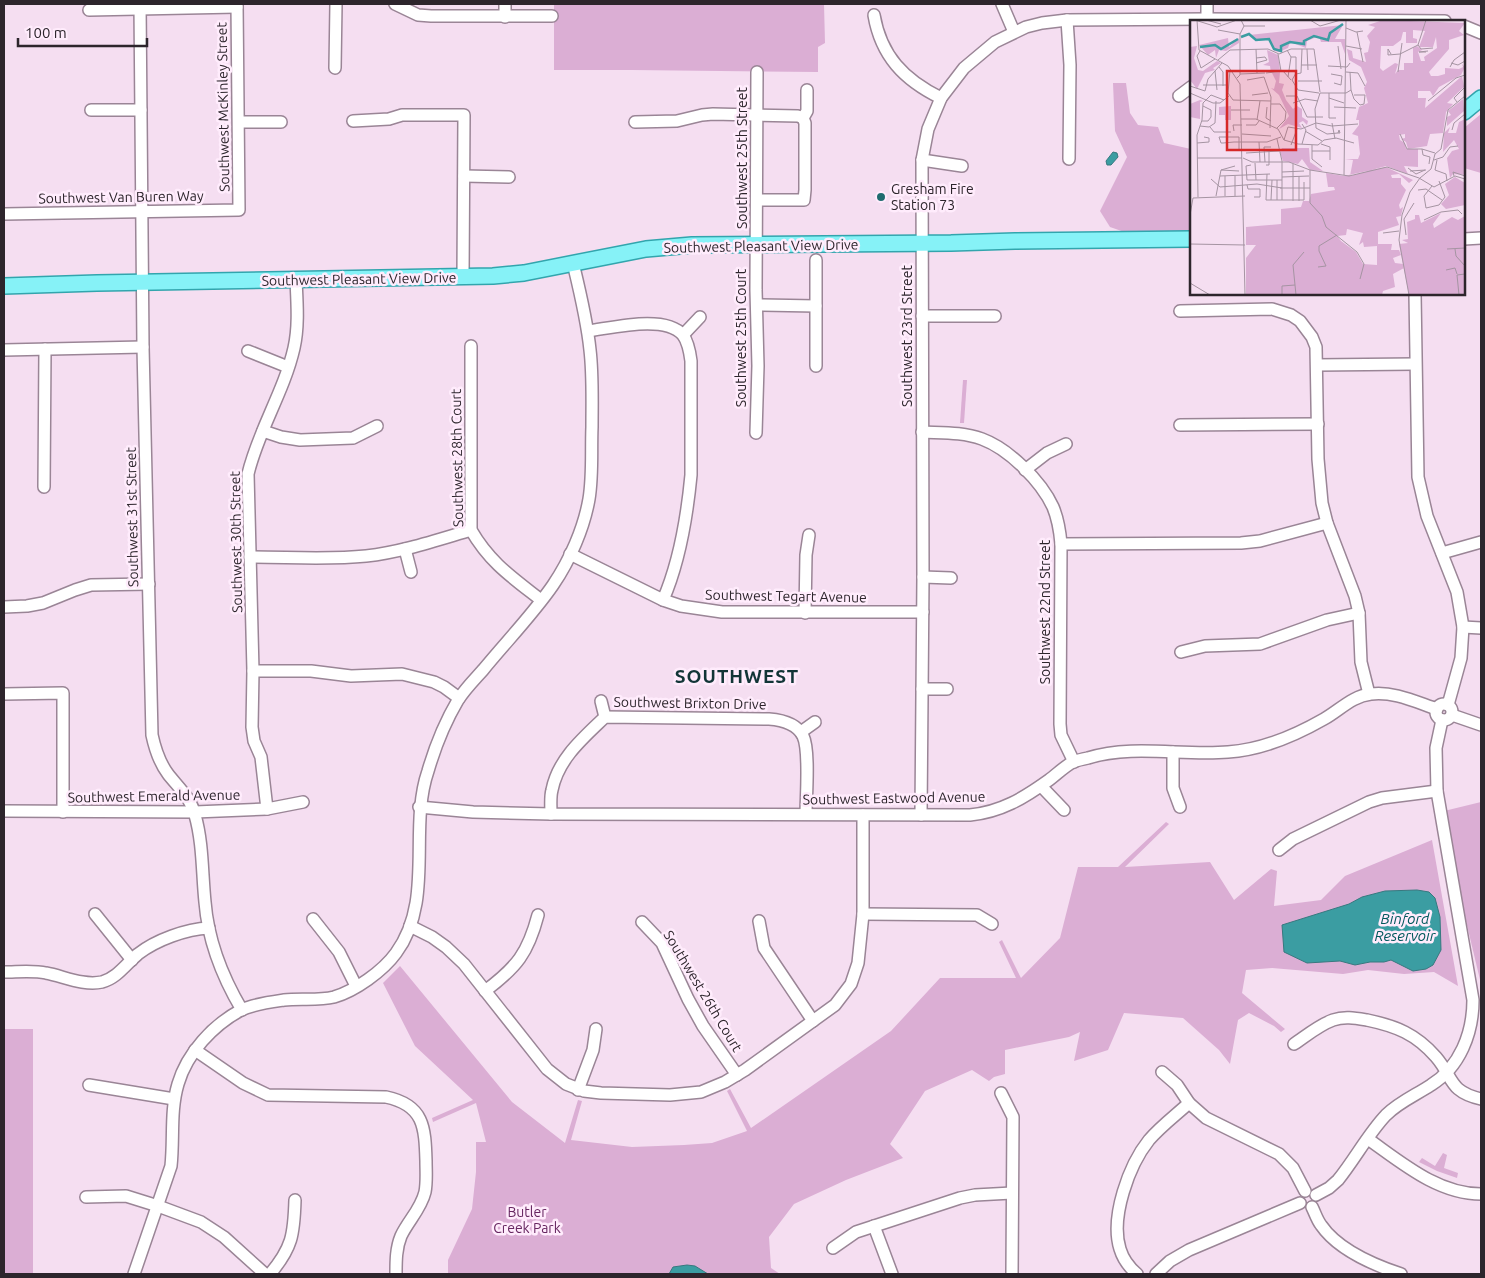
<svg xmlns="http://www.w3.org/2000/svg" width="1485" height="1278" font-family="Ubuntu,sans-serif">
  <rect width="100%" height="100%" fill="#f5def1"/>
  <g fill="#dbaed4">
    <path d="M554,4H824L825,43L818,47V72L632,70H554Z"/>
    <path d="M1113,83H1126L1130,113L1138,125L1158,127L1164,143L1191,149V233L1136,236L1110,227L1100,211L1127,157L1115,131Z"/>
    <path d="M1481,114V173L1464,168V128Z"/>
    <path d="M963,380H967L964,423H960Z"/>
    <path d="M1481,802V984L1440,812Z"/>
    <path d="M1166,822L1169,824L1125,867L1210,862L1234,900L1271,869L1277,871L1274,906L1321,900L1345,876L1432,840L1458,986L1434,972L1404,974L1368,970L1343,974L1272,968L1246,970L1242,993L1285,1029L1281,1032L1274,1026L1249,1013L1238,1020L1230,1064L1219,1050L1183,1018L1124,1013L1108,1050L1074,1061L1080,1032L1069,1037L1005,1050V1074L994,1077L989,1081L972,1070L925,1091L890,1144L903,1158L846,1180L794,1204L769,1237L771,1268L780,1274H448V1260L472,1209L476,1172V1142H486L476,1103L433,1122L432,1118L473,1100L415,1046L383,983L400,966L512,1102L565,1143L578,1100L582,1101L571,1140L632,1147L684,1145L712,1143L747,1131L727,1091L730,1089L751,1128L891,1031L940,978H1016L999,942L1002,940L1021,978L1060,938L1078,867H1118Z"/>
    <rect x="4" y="1029" width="29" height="245"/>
    <path d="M1443,1153L1447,1155L1444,1168L1458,1173L1457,1178L1437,1171L1419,1162L1422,1158L1435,1166Z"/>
  </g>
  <g fill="#3b9da2" stroke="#37797f">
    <path d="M1113,152L1117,153L1118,157L1111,165H1107L1106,161Z"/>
    <path d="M1417,890L1429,892L1435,898L1440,917L1441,950L1433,965L1426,969L1413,971L1391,960L1384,962H1370L1355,965L1340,961L1307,963L1284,952L1282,925L1349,904L1362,897L1385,891Z"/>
    <path d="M687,1265L695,1266L708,1274H669L673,1267Z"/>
  </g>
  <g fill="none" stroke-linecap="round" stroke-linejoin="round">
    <g stroke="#9a8596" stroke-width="14">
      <g id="minor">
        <path d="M140,4L143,347L152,735C155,749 159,762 168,774C178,787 191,798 195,815C203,843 202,873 205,902C208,940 223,978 242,1010"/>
        <path d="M395,4L418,15L431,16H552"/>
        <path d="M505,4V17"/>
        <path d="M1002,4L1014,32"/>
        <path d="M89,10L237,7"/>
        <path d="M874,15C881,56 904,80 941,98"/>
        <path d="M1207,19V4"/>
        <path d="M1067,20L1070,65L1069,159"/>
        <path d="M1464,26L1481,33"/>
        <path d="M335,68L336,4"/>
        <path d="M1179,96L1191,87"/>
        <path d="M91,110H141"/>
        <path d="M353,121L389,119L402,115H464L463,277"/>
        <path d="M239,122H281"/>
        <path d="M635,122L677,121L702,115L713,114L798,116L803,118"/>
        <path d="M922,160L962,166"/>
        <path d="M464,176L509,177"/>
        <path d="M757,200H804L805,190V123L803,118L807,111V90"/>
        <path d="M4,214L239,210L237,4"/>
        <path d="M1464,239L1481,238"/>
        <path d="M816,260V366"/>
        <path d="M1415,294L1418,477L1427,516L1457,592L1463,627L1461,658L1448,705"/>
        <path d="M757,305L816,306"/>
        <path d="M1180,311L1272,309L1291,315L1300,321L1312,337L1316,347L1318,459L1322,503L1327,523L1355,596L1359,613L1361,662L1369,694"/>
        <path d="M922,316H995"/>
        <path d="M588,331C612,328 665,314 683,335C688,342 690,353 691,361V475C687,517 680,561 663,600"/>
        <path d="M683,335L700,317"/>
        <path d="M471,346V530C490,563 513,578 541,600"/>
        <path d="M4,350L143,347"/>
        <path d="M248,351L288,367"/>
        <path d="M1317,365L1415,364"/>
        <path d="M1180,425L1318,424"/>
        <path d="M263,431L281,437L300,440L353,438L377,426"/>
        <path d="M922,432C942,433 963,432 982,439C1009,449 1041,481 1053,507C1058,519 1060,532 1061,544L1060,724L1061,735L1074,762"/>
        <path d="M756,433L758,366L756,290L757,72"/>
        <path d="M1025,470L1047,453L1066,444"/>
        <path d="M44,487L45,349"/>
        <path d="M1061,544L1241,543L1260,541L1327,523"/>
        <path d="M405,549L411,572"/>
        <path d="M1442,553L1481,542"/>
        <path d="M570,554L663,600L681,606L722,612H923"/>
        <path d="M250,557C289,557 328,560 366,556C402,552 437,540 471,530"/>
        <path d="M923,577L951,578"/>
        <path d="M4,607L27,606L43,603L75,590L91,585L149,584"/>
        <path d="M805,613L806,555L809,535"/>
        <path d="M1463,627L1481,628"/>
        <path d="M1181,652L1205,646L1260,644L1327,620L1359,613"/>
        <path d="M253,671H311L351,676L402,674L434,682L444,687L459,698"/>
        <path d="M922,689H947"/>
        <path d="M4,694L63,693V812"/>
        <path d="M601,701L605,717"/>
        <circle cx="1444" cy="712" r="8"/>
        <path d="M1452,715L1481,725"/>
        <path d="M801,732L815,722"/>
        <path d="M1173,752V788L1180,807"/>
        <path d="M1041,786L1064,810"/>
        <path d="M419,807L473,812L551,814L970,815C1001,812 1024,798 1049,780C1057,774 1065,766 1073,762C1078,760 1083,759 1088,758C1133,744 1182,756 1228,752C1261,750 1296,735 1324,719C1340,710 1352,696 1371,694C1393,691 1416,702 1437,709"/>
        <path d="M267,809L261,757L254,741L252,727L253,671L248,474C258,431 284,392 294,348C299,326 297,302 296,280"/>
        <path d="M4,811L195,812L267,809L303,802"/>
        <path d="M551,814C551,806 550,797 552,790C558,759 583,738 605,717L769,719C782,720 797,724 803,736C810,750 806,797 806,814"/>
        <path d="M921,815L923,577L922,160L928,129L941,98L964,68L995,42L1026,27L1042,23L1067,20L1207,19L1445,21"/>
        <path d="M1279,850L1293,839L1369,802L1382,798L1437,791"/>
        <path d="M95,914L132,960"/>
        <path d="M863,914L977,915L992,924"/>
        <path d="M313,919L339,952L356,986"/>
        <path d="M759,921L764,948L813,1021"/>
        <path d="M642,922L662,943L688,999L703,1026L737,1075"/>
        <path d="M410,926L432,937L446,947L464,964L547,1069L566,1084L584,1091L601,1093L670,1095L701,1092L725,1082L745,1070L835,1005L851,984L858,963L863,914V815"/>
        <path d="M4,972C17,972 33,970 46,973C63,976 83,986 102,982C117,978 126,964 138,954C156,940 186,929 209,928"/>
        <path d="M485,991C517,967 528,953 538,915"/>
        <path d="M1294,1044C1306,1036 1319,1025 1333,1020C1344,1016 1355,1018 1367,1020C1396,1026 1416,1034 1436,1057C1454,1078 1448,1091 1481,1099"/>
        <path d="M195,1050L243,1083L268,1095L386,1097C424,1105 425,1127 426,1161C426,1171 427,1182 425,1192C421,1209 408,1221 401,1236C396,1248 396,1261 396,1274"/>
        <path d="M1162,1072L1177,1085L1189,1103L1206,1118L1279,1154L1293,1168L1305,1191"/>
        <path d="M89,1085L174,1099"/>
        <path d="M578,1090L593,1050L596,1029"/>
        <path d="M1001,1093L1013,1117L1012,1274"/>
        <path d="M1368,1139C1402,1163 1438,1194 1481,1194"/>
        <path d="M1316,1195L1329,1188L1338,1180C1355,1159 1368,1134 1386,1115C1399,1102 1416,1095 1431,1085C1460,1067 1473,1033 1473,1000L1437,791L1436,748L1442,720"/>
        <path d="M86,1197L126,1196L158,1206L201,1222L224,1237L265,1274"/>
        <path d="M1312,1207C1315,1213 1317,1220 1321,1225C1338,1250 1374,1265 1401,1274"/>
        <path d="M874,1226L892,1274"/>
        <path d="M833,1248L856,1232L960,1198L975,1195L1012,1193"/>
        <path d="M134,1274L171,1166C174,1138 170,1111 178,1084C187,1053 213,1025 241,1010C254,1004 270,1002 284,1000C300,998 318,1001 334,997C355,991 383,971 396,953C435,900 408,829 428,771C435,747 445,722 458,700C465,689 475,679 483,670C505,643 534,613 553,585C570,560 584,528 589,499C593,475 591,451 592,427C592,401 593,375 590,350C587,320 580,292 573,263"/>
        <path d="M270,1274C292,1248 294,1235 295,1200"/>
        <path d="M1137,1274C1130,1268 1123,1259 1120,1249C1110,1217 1129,1165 1149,1140C1161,1126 1176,1115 1189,1103"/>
        <path d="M1156,1274L1170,1261L1189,1250L1300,1203"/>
      </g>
    </g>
    <g stroke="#32a5ad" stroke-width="18">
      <g id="major">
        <path d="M1464,112L1481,98"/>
        <path d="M4,286L97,283L493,276L524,273L646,249L692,245L951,243L1015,241L1191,239"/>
      </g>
    </g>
    <use href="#minor" stroke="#fff" stroke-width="11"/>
    <use href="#major" stroke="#86f2f7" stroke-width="15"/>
  </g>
  <circle fill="#1f6b6f" stroke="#ffecfc" stroke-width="2" cx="881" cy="197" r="5"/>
  <g text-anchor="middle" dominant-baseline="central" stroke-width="5" stroke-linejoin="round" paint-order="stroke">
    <g font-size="14" fill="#2d252c" stroke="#ffecfc">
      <text transform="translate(223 107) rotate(-91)">Southwest McKinley Street</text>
      <text transform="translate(742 158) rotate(-90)">Southwest 25th Street</text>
      <text transform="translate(121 197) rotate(-1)">Southwest Van Buren Way</text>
      <text transform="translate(761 246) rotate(-1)">Southwest Pleasant View Drive</text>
      <text transform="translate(359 279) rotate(-1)">Southwest Pleasant View Drive</text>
      <text transform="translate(907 336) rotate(-90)">Southwest 23rd Street</text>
      <text transform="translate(741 338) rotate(-90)">Southwest 25th Court</text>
      <text transform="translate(457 458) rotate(-91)">Southwest 28th Court</text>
      <text transform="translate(132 517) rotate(-91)">Southwest 31st Street</text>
      <text transform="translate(236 542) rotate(-91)">Southwest 30th Street</text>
      <text transform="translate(786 596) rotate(1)">Southwest Tegart Avenue</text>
      <text transform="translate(1045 612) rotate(-90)">Southwest 22nd Street</text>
      <text transform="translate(690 703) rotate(1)">Southwest Brixton Drive</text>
      <text transform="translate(154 796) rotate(-1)">Southwest Emerald Avenue</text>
      <text transform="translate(894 798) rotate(-1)">Southwest Eastwood Avenue</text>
      <text transform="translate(703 991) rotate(59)">Southwest 26th Court</text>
    </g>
    <g font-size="14" fill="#2d252c" stroke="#ffecfc" text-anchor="start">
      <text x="891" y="189">Gresham Fire<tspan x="891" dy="16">Station 73</tspan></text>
    </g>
    <g font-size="14" fill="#672761" stroke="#ffecfc">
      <text x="527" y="1212">Butler<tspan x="527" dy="16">Creek Park</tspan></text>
    </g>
    <g font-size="15" font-style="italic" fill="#00585c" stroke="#ffecfc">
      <text x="1405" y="918">Binford<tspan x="1405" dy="17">Reservoir</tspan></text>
    </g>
    <g font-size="19" font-weight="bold" letter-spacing="1" fill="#123537" stroke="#ffecfc">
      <text x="737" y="676">SOUTHWEST</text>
    </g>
  </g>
  <g transform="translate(1190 20)">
    <rect width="275" height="275" fill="#f5def1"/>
    <path d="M193,0L275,3L269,11L274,15L259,20V29L239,52L241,56H248L255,54V48L269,49L273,47L272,44L275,47L271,55L249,67L243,76L240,71H228V78H236L235,88L272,56L274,67L257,83L263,84L256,92L253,113L240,114L237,126L218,129L216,122L211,119L215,118V114L209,115L210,120L215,123L216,129H228V147L214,146L218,154L196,146L160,156L163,140L155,139H168L170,134L168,116L162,114L169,105V100H166L169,87L178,83L174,68L177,62L171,47L159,40L157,29L162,31L163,38L176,42L174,33L178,32L180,22L177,16L185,7L178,5ZM223,10L235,11L229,27H243L246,17L247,28L234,37L235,41H231L228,32L232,30L227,26L223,28V43H214V50H208L205,54L208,44L205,43L193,51L190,48L191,26H203L211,20L213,12H216V23H227V19L223,18ZM153,5L145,19H155V34L151,22H131L129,16L117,21L116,28L100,22L98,28L89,32L84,31L79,19L66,20L59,15ZM38,18L39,27L49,18V23L36,31L29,30L26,38L25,30L18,35L9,25ZM7,26L4,38L8,50L13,51L27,41L31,43L23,48L25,50L15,53L7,69L0,60V27ZM77,30L88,35L90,50L81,53L80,46L73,45L79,42ZM90,52L89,63L94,64L92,70L96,80L103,89L107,86L112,89V97L118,101L117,105L113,101L109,103L112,108L98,104L89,109L99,96L89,75L81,68L84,69L86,61L82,53ZM273,79L274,91L257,106V97L261,95L258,91ZM10,80L13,81L10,82V99L0,97V84ZM41,86V100H35V95H29V87ZM275,99V155L263,154L260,158L257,138L262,131L269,129L264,120L253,132L254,113L260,107L258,113H266L269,102ZM92,128H119L120,142L133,151L120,150L112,139L108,144L93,141L90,132ZM196,147L223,160L219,163L209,154L201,155L202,158H211V164L216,170L209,185L210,189L213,187L211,196L206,197L209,205L188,212V224H202L201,230H209L211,235L203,238L205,243L213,244L214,248L203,254L205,267L193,271L192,275H56V238L66,225H56V207L91,204V189L111,187L113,181H119L121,174L145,170L144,167H120H138L136,153L154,156ZM157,209L173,213L169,225L173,222L174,227L187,226V245L173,244L166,232L151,221L147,216L156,215ZM265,157L275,163V185L256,189L251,184L259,175L255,164ZM251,193L243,204L244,208L262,197L268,200L275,196V275H219L209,224L218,223L212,220L218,219L217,202L225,199V195H229L231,203Z" fill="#dbaed4" fill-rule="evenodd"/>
    <path fill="none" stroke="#3b9da2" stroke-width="2.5" d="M51,17L59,14L66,20L79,19L84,29L91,31V26L100,22L114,24V21L124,16L138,20L140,13L153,4M10,27L25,25L31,29L48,19"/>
    <path fill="none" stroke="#a594a2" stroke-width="1" d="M5,0L27,7L47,0M7,0L9,30L38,46L50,64L55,275M16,0L31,4M120,0L130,6L151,0M54,6H75M156,8L166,12L173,11M28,10L50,14L54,6L51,0M167,12L173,42M228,25L231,29L243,28M148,26L151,49M156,26L172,29M66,29L67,53M117,29L118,50M97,30L101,37L98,57M10,31L7,36L11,48L25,39M236,32H229L238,31M88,34L91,51M201,34L198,29V35L210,34L228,25L236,0M101,37H106V53L102,60M66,38L75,37L77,40L66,43M28,40L40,30L78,29L89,34L101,29H124L130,72M261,43L268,45L275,41M111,45H127M138,46L157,47L160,43M29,47L33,52V66M260,47L264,40L275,32M40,50L38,73L43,80M25,51L27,70M156,52L168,53L175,66M160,52L161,70M208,52L212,23M76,53L93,51L101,60M50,54L75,53M106,54L111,53L112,29M141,54L152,56L151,65L144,63M74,57L81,77L80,108M47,58L50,55V14M57,60L74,57M102,60L108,70L129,73M108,61H132M13,65H38M0,66L15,71L18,59L32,43M0,73L23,83H30L39,76M130,73H156L161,70L164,79L170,85L174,84L175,75H164M130,73L125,89L126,108L137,114L148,113L149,110L150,113H148M139,73V98H146M62,75L78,73M96,76H107L117,97H133M139,78L154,83M43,80L81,81M238,81L266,58L275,55M267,82L264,78L275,67M103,83L115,79L128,81M81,84H90L96,92L95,100L87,108M77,87L76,98L81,101M144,87L166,88M41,90H60M51,99H66L88,109L94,120L108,124L128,125L134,120L146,118L164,123M67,100L70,81M12,101H18L21,97V90L13,86M142,103L145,119M56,105H66L69,101M10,106L19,107L25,103L26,81M20,107L24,112H41M262,110L264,103L275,94M44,111L43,105H52M115,111L132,121M52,114L81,116M210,114L217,129H232L245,133M87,119L92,141V180M94,120L98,107L111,109L126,103L142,106L168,104M69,122L70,142M7,123L19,122V118L14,117M112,124L116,110L112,104M131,124L140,127V140M101,125L107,109M122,125V139L132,147M232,129L233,135L240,137L239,144M49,131V117H29L31,123H33L44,122H77L91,117M122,131H140M56,133L89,131M7,138H52M53,138L62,142H99L120,150L159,156L197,147L229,158L244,167L265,156L275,159M244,140L253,137L260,127L268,126M247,140L245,150L256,154L257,161M75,142L74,127H81M65,143L66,160M103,144V181M61,145L56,146L57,160H92M76,145H79V131M218,148L226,154L235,150M31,150L49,151M120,150V183L132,196L136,207L167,232L174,244L170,259M220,151L236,150M92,152L114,151M77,154L76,180H114V162M154,155L156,0M30,156L80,154M35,156V176M45,156V176M264,156L263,152L275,156M92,157L119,156M230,158L241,149L245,134L251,129L258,90L275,76M21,159L30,167L67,164L92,168M57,165L58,169H70V177H64M242,166L234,176L236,188L249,185L255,177L249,161M90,168H120M228,170L236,169L252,180M26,176L31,150L45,146M8,177L7,115L12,100L13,83L21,75L34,80M81,180L82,160M87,180V160M109,181V156M0,195L3,178L55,176M234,200L251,192L268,190L272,194M193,213L209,211M216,215L214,199L224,183M0,224L55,225M257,229L275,228M265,229L266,236L275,246M128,247L136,246L129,231V226L147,215M256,250L265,248L267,254M0,263L20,275M92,275V266L105,265M106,275L103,245L114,232M219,275L209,220L212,195L220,172L230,158M269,275L267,255L275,254"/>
    <path fill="#d62828" fill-opacity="0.15" stroke="#d62828" stroke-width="2.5" d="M37,51H106V130H37Z"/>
    <rect width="275" height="275" fill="none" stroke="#2d252c" stroke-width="2.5"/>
  </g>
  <rect width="1485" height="1278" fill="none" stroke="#2d252c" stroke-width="10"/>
  <path d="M18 38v8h129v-8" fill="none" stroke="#2d252c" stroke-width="2.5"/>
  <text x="25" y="38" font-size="15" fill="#2d252c" stroke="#ffecfc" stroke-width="4" paint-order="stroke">100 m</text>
</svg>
